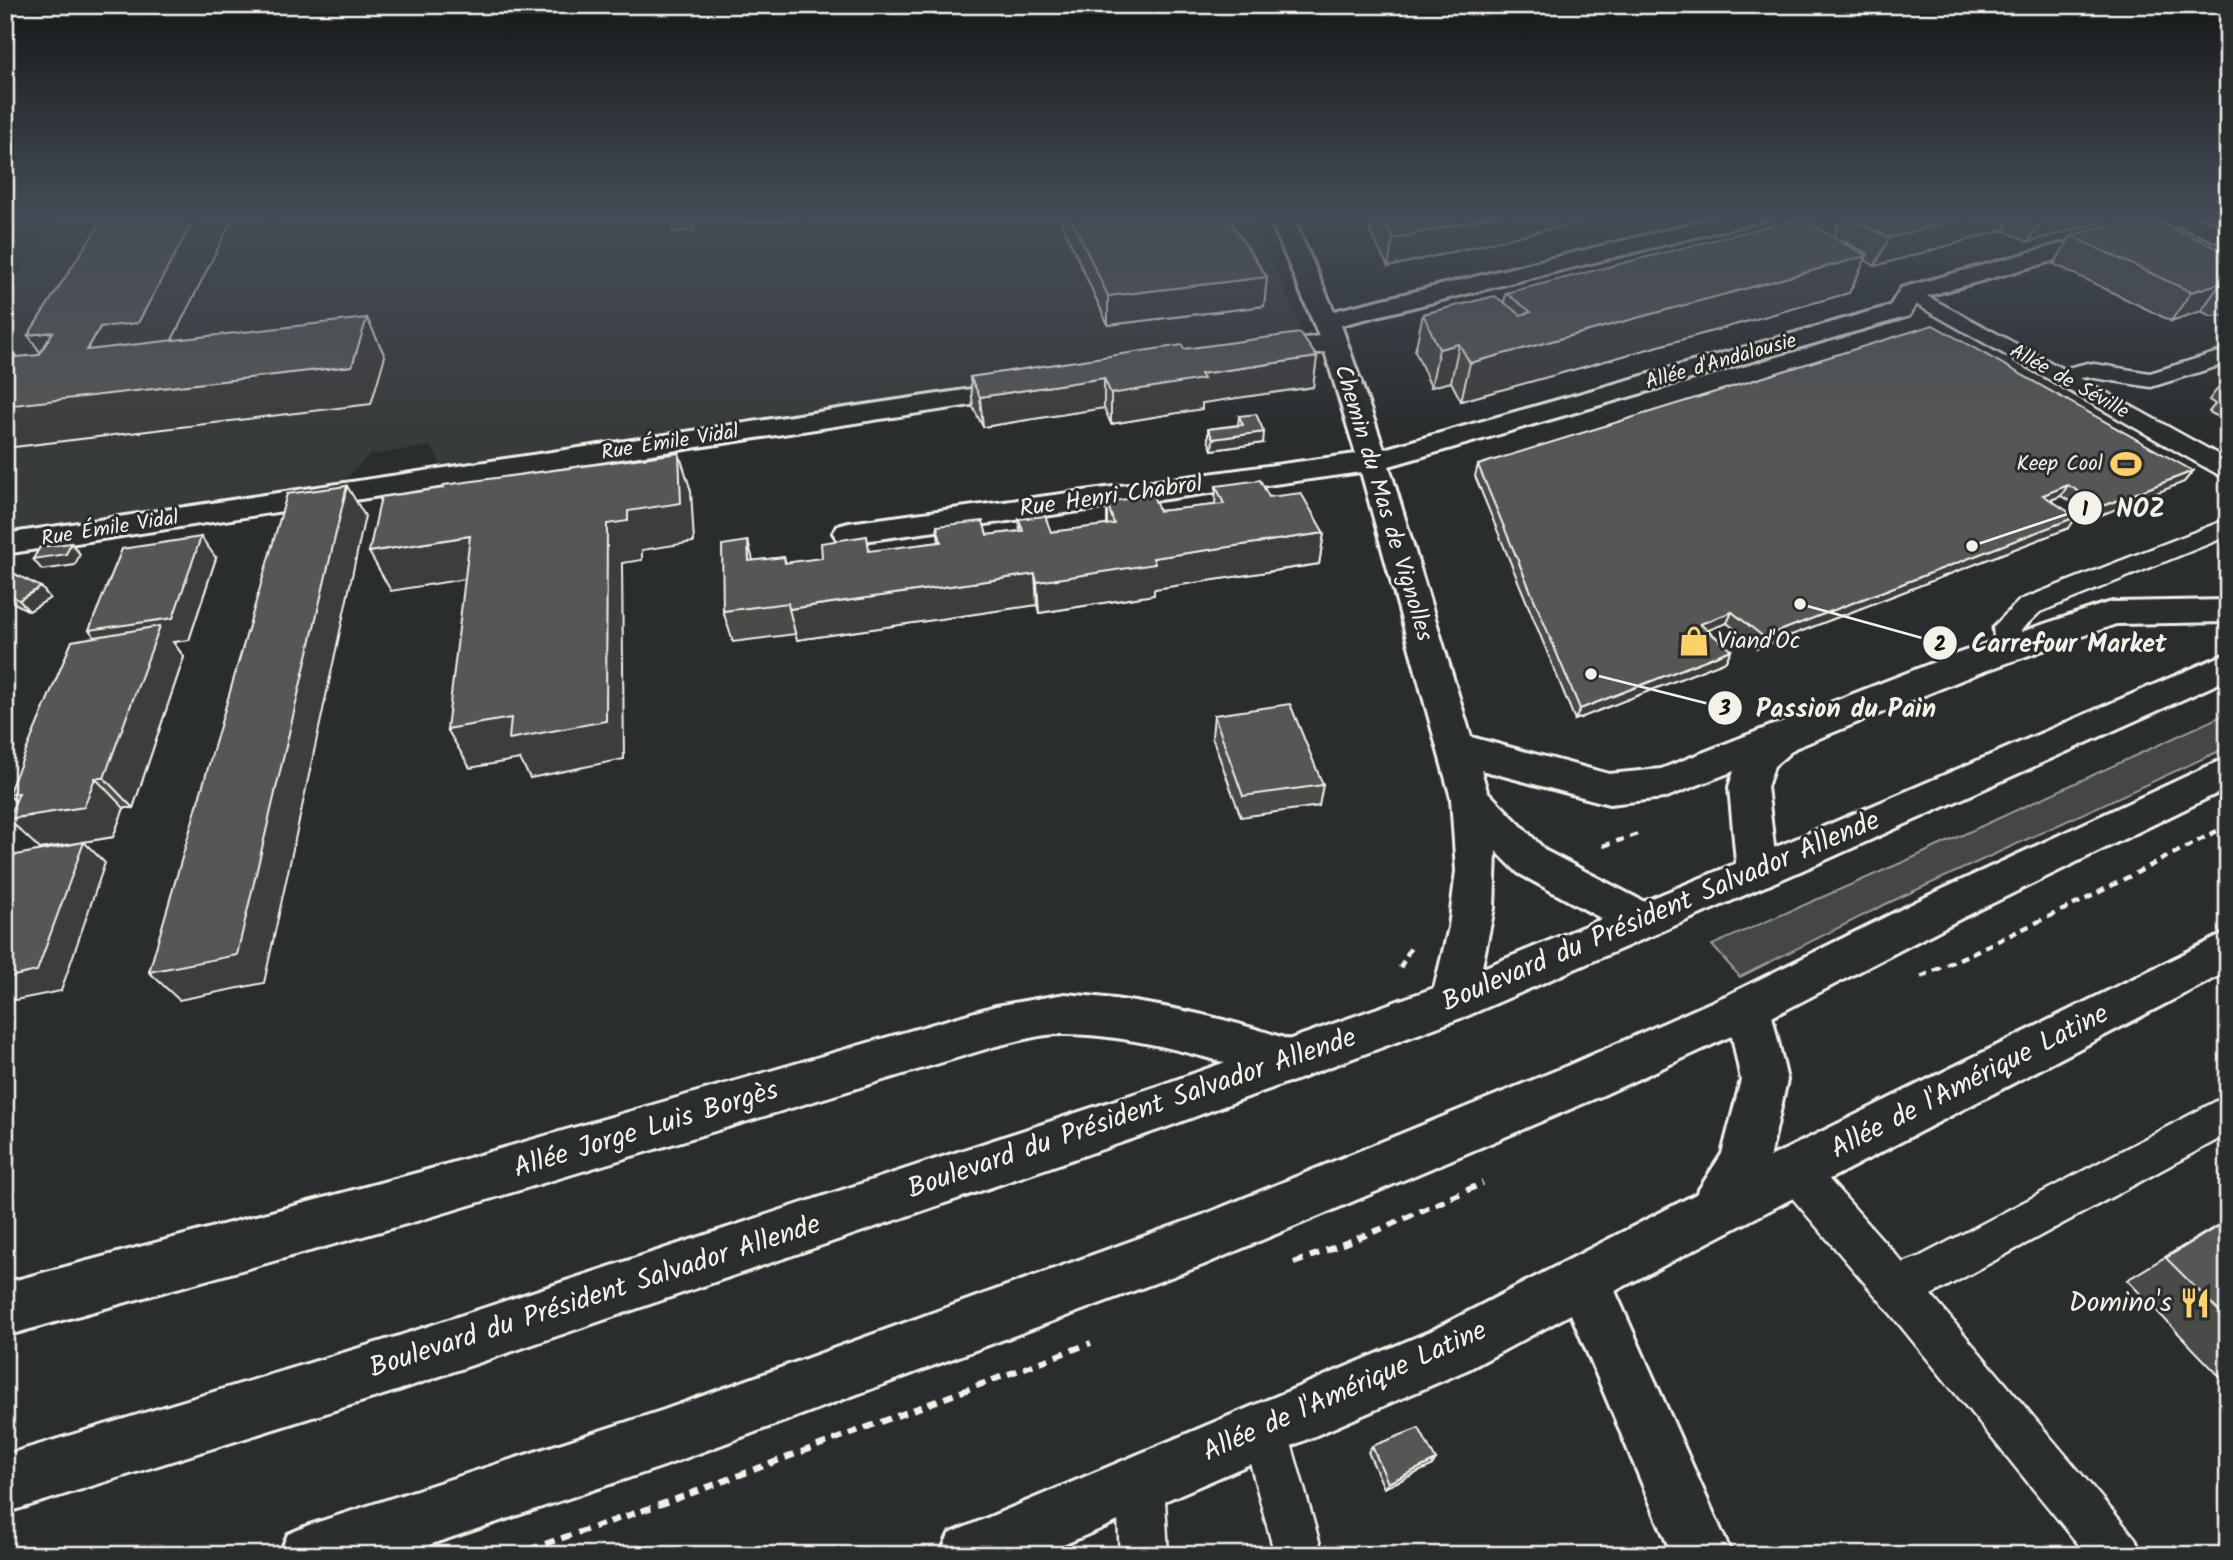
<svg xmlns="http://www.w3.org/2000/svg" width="2233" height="1560" font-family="Kalam,sans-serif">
  <rect width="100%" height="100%" fill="#2a2d2e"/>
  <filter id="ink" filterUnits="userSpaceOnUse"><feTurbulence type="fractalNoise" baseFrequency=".0143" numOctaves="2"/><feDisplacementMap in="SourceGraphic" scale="14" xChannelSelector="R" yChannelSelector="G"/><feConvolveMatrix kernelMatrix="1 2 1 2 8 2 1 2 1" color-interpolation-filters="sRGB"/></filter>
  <g filter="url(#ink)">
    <path fill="#373a3a" d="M63,214H1253L1300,328L1286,341L444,470L431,446L369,455L337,488L5,537V294Z"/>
    <path fill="#444645" stroke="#9c9c96" stroke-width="2" d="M2228,713V747L1888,903L1740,977L1712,945L1910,859Z"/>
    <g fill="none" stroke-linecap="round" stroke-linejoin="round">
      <g stroke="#f4f1e8" stroke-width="5">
        <g id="lane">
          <path d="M1910,287L2063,369L2088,363L2150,373L2228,349V363L2151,387L2088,377L2080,378L2228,460V477L2219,475L1903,297L1900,293L1903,289Z"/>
          <path d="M2228,519V536L2040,612L2021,630L2023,648L2019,655L2009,658L1999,655L1995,648L1993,627L2020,600Z"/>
          <path d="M2228,1095V1134L1931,1295L2135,1538L2142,1555H2087L1881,1302L1782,1186L1776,1172L1782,1158L1796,1153L1810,1158L1903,1263L1919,1257Z"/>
          <path d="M1264,1406L1280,1413L1287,1429L1323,1555H1275L1241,1429L1248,1413Z"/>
          <path d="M1140,1458L1157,1465L1164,1482L1168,1555H1120L1116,1482L1123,1465Z"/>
        </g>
      </g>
      <g stroke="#f4f1e8" stroke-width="6">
        <g id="street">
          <path d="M1268,214H1291L1334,311L1733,214H1772L1768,219L1341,325L1384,449L1890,306L1901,288L2169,214H2189L2192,218L2188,223L1920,298L1909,316L1389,466L1471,737L1609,774L1661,769L1950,656L2101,605L2113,602L2228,600V622L2116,624L1976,674L1795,748L1774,766L1767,787L1777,872L1771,884L1757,888L1743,884L1737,872L1729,787L1734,771L1664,798L1609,804L1481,770L1487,791L1546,851L1658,909L1664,921L1658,933L1643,939L1628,933L1518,873L1496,851L1494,908L1475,1001L1469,1015L1453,1020L1437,1015L1431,1001L1449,927L1456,871L1451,798L1361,472L849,543L838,540L833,533L838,526L849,523L1356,454L1325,352L1258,362L1248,360L1245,354L1248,348L1258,346L1319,336Z"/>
          <path d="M1025,381L1035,383L1039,389L1035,395L5,554V534Z"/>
          <path d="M2228,932V971L1615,1291L1732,1555H1672L1571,1314L1469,1369L1040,1555H940L949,1534L1431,1331L1696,1194L1722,1154L1741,1080L1726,1007L1732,993L1748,987L1764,993L1770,1007L1787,1080L1770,1157Z"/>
          <path d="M1065,994C1146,1000 1231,1018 1307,1046L1314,1061L1307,1076L1291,1082C1218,1061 1142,1035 1065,1034C1042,1033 1019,1041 996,1046L417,1221L5,1336V1283L417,1173L996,1006Z"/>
        </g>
      </g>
      <g stroke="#f4f1e8" stroke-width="6">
        <path id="secondary" d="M2158,214H2189L2228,230V246L2162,219Z"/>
      </g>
      <g stroke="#f4f1e8" stroke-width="6">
        <g id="primary">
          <path d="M2228,653V679L1821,862L1469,1015L1399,1041L1164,1128L399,1390L5,1513V1455L399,1336L1164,1084L1437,987L1793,840Z"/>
          <path d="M2228,757V788L1960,919L1764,1021L1601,1096L1203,1265L664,1466L399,1555H279L288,1534L309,1525L664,1410L1203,1215L1567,1066L1732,993L1930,895Z"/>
        </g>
      </g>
      <g stroke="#f4f1e8" stroke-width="4.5" stroke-dasharray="8 6" stroke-linecap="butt">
        <path d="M1603,846L1638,834"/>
        <path d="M1400,968L1411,947"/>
        <path d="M1921,977L2080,902L2221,829"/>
      </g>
      <g stroke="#f4f1e8" stroke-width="6" stroke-dasharray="10 7" stroke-linecap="butt">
        <path d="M1294,1263L1381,1229L1483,1183"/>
        <path d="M513,1555L676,1499L1091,1343"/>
      </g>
      <use href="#lane" fill="#2a2d2e" fill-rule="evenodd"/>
      <use href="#street" fill="#2a2d2e" fill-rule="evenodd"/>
      <use href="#secondary" fill="#2a2d2e" fill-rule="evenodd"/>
      <use href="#primary" fill="#2a2d2e" fill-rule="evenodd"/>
    </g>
    <g fill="#494b4a" stroke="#f4f1e8" stroke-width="2">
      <path d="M1060,214H1225L1267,277L1264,306L1108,325L1061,222Z"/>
      <path d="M1372,214H1592L1591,219L1388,267L1370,231Z"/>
      <path d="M1843,214H2107L2102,222L2028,242L2004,230L1875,266L1865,260L1849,293L1461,401L1451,382L1431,387L1415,351L1423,314L1504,302L1506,293L1833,237Z"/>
      <path d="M2071,236L2228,253V315L2211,316L2201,311L2171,321L2054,264Z"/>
      <path d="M1184,349L1317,357L1313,387L1202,403V409L1111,424L1104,408L983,427L973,407L970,377Z"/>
      <path d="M2228,375V422L2209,412L2215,404L2209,400Z"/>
      <path d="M1239,416L1263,443L1212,450L1208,440V429L1238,425Z"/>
      <path d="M1478,465L2193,471L2184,482L2096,517L2061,496L2050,500L2076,517L2069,528L1758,648L1727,623L1708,630L1731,650L1726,661L1575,720L1475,476Z"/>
      <path d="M1216,486L1269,497L1324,533L1319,564L1154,589V595L1039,613L1037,605L797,640L795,634L733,642L723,611L753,561L784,557L786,563L939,542L937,526L987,535L1020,531L1019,519L1051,532L1107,525V502L1159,511L1215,505Z"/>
      <path d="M216,558L189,640L173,642L184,657L133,808H124L113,837L40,849L15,801L8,794L94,637Z"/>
      <path d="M5,573L50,598L29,611L5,598Z"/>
      <path d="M1214,715L1323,785L1319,806L1241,817L1212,737Z"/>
      <path d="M2228,1219V1385L2127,1280Z"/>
      <path d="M1372,1446L1436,1460L1431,1466L1384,1488L1368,1452Z"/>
    </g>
    <g fill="#3c3d3c" stroke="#f4f1e8" stroke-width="2">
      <path d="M197,214H235L162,360L87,350L100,327Z"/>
      <path d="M250,214H306L253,219Z"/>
      <path d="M436,214H460L437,216Z"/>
      <path d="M690,214H692L693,216V230L673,232L671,222Z"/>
      <path d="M739,214H843L741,224Z"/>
      <path d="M1501,214H1592L1591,219L1388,267L1393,239Z"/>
      <path d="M1978,214H2013L2004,230L1875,266L1889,238Z"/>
      <path d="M2044,214H2107L2102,222L2028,242Z"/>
      <path d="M1867,253L1865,257L1867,256L1849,293L1461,401L1470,363Z"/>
      <path d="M1267,277L1264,306L1108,325V296Z"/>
      <path d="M2221,283L2201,311L2171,321L2191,292Z"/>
      <path d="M367,318L385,356L371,404L6,448L5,450V406Z"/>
      <path d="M53,332L54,372L28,335Z"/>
      <path d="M5,340L23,364L5,393Z"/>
      <path d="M1459,344L1451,382L1431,387L1439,349Z"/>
      <path d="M1317,357L1313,387L1202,403V409L1111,424V394L1200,374Z"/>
      <path d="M1104,378V408L983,427L980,397Z"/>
      <path d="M1264,432L1263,443L1212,450L1213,439Z"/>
      <path d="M679,453L691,491L694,542L642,550V560L622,563L624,759L530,778L520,759L470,768L447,729L607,524L628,511Z"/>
      <path d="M2193,471L2184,482L2096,517L2103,506Z"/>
      <path d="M2068,485L2061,496L2035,506L2043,495Z"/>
      <path d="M347,486L365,516L264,983L179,1000L149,972Z"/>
      <path d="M2076,517L2069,528L1758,648L1764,637Z"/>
      <path d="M1324,533L1319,564L1154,589V595L1039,613L1037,582L1153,558Z"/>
      <path d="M470,536L489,575L391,591L369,552Z"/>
      <path d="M201,537L216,558L189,640L173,642L184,657L133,808L104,778L107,652L89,630Z"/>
      <path d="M748,541L756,572L749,561Z"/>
      <path d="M71,543L80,554L75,565L42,570L33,559Z"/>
      <path d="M1035,574L1037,605L797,640L789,609Z"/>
      <path d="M41,587L50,598L29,611L19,600Z"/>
      <path d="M1732,612L1727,623L1695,635L1700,624Z"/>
      <path d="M1731,650L1726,661L1575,720L1580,709Z"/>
      <path d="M95,778L124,808L113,837L40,849L8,819L31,816L8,794Z"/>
      <path d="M84,842L105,863L61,991L5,1002V978Z"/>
      <path d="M1436,1460L1431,1466L1384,1488L1388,1483Z"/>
    </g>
    <g fill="#555756" stroke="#f4f1e8" stroke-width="2">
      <path d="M106,214H197L138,323L100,327L87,350L367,318L352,366L5,406V358L39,355L53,332L28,335Z"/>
      <path d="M671,214H690L691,220L671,222Z"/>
      <path d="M1069,214H1225L1267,277L1108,296Z"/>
      <path d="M1379,214H1501L1393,239Z"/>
      <path d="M1843,214H1978L1889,238Z"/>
      <path d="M2143,215L2228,253V286L2221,283L2191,292L2071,236Z"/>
      <path d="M1800,218L1867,256L1470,363L1459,344L1439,349L1423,314L1495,296L1521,315L1531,312L1506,293Z"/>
      <path d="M1838,240H1841L1867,253L1863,254Z"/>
      <path d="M1933,325L2193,471L2103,506L2068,485L2043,495L2076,517L1764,637L1732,612L1700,624L1731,650L1580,709L1478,465Z"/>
      <path d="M1300,333L1317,357L1200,374L1203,379L1111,394L1104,378L980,397L970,377L1182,345L1184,349Z"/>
      <path d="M1256,414L1264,432L1213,439L1208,429L1243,425L1239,416Z"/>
      <path d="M679,453L681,503L628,511V521L607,524L606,721L509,739L511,718L447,729L470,536L369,552L381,497L443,488L444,485Z"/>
      <path d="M1260,480L1269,497L1301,493L1324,533L1153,558L1155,564L1037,582L1035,574L789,609L788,603L723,611L722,545L748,541L749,561L784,557L785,563L822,558L821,543L867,536L869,551L941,542L937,526L983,521L987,535L1023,531L1019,519L1045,516L1051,532L1114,524L1107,502L1153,495L1159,511L1224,504L1216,486Z"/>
      <path d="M347,486L237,955L149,972L287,494Z"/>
      <path d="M201,537L173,618L89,630L122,549Z"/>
      <path d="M71,543L66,554L33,559L40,547Z"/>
      <path d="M9,571L41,587L19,600L5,592V573Z"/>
      <path d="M160,626L104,778H95L84,807L8,819L19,793L8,794L72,641Z"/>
      <path d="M1290,704L1323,785L1243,796L1214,715Z"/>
      <path d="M84,842L37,971L5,978V859L6,857Z"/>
      <path d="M2228,1220V1320L2166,1258Z"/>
      <path d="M1419,1428L1436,1460L1388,1483L1372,1446Z"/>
    </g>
  </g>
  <linearGradient id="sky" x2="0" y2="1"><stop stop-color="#171919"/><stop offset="0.5" stop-color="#444c57"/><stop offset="1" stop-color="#444c57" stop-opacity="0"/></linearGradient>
  <rect width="2233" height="432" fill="url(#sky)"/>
  <defs>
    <g id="stadium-bare" transform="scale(2.415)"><path d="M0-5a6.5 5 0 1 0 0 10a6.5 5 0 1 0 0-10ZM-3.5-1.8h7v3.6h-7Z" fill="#ffd166" stroke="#2a2d2e" stroke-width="2.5" paint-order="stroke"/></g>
    <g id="shop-bare" transform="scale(2.415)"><path d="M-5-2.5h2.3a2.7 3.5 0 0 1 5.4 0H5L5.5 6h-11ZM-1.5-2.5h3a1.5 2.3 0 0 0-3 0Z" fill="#ffd166" stroke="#2a2d2e" stroke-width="2.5" paint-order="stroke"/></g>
    <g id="restaurant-bare" transform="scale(2.415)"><path d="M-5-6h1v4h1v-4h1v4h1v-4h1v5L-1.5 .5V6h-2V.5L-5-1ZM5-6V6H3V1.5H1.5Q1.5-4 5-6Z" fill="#ffd166" stroke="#2a2d2e" stroke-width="2.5" paint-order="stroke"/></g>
  </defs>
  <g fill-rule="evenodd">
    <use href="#stadium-bare" x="2126" y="464"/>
    <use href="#shop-bare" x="1694" y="641"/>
    <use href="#restaurant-bare" x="2195" y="1303"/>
  </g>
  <g text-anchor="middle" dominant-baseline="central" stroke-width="6" stroke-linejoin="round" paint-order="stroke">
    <g font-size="21" fill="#f4f1e8" stroke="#2a2d2e">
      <text transform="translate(1721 362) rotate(-16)">Allée d'Andalousie</text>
      <text transform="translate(2069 382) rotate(29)">Allée de Séville</text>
      <text transform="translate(670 443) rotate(-9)">Rue Émile Vidal</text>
      <text transform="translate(110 529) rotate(-9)">Rue Émile Vidal</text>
    </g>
    <g font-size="21" fill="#f4f1e8" stroke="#2a2d2e" text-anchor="end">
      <text x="2103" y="464">Keep Cool</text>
    </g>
    <g font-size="24" fill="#f4f1e8" stroke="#2a2d2e">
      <text transform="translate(1111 497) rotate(-8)">Rue Henri Chabrol</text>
      <text transform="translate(1383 503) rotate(73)">Chemin du Mas de Vignolles</text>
    </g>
    <g font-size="24" fill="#f4f1e8" stroke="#2a2d2e" text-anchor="start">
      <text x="1717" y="641">Viand'Oc</text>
    </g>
    <g font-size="28" fill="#f4f1e8" stroke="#2a2d2e">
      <text transform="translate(1661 912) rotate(-23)">Boulevard du Président Salvador Allende</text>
      <text transform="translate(1970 1082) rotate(-27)">Allée de l'Amérique Latine</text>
      <text transform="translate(1132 1114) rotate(-19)">Boulevard du Président Salvador Allende</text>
      <text transform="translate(646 1130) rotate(-17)">Allée Jorge Luis Borgès</text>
      <text transform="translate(595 1297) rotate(-18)">Boulevard du Président Salvador Allende</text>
      <text transform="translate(1345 1392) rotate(-24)">Allée de l'Amérique Latine</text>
    </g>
    <g font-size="28" fill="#f4f1e8" stroke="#2a2d2e" text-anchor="end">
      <text x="2172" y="1303">Domino's</text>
    </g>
  </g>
  <path fill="none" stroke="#f4f1e8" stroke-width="2.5" d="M1972 546L2085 508M1800 604L1940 643M1591 674L1725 708"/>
  <g fill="#f4f1e8" stroke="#2a2d2e" stroke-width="2.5">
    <circle cx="1972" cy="546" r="7"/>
    <circle cx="1800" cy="604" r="7"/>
    <circle cx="1591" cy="674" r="7"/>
    <circle cx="2085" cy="508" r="18"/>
    <circle cx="1940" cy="643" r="18"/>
    <circle cx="1725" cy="708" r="18"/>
  </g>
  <g font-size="21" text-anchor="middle" font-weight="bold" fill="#111">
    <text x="2085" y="516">1</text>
    <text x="1940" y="651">2</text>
    <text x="1725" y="715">3</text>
  </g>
  <g font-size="26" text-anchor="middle" font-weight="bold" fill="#f4f1e8" stroke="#2a2d2e" stroke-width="6" stroke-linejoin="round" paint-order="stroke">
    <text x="2141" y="517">NOZ</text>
    <text x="2069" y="652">Carrefour Market</text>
    <text x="1846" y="717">Passion du Pain</text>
  </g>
  <rect width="2233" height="1560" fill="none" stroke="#2a2d2e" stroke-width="28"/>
  <rect x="14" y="14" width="2205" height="1532" fill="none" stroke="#f4f1e8" stroke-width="2.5" filter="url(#ink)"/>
</svg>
